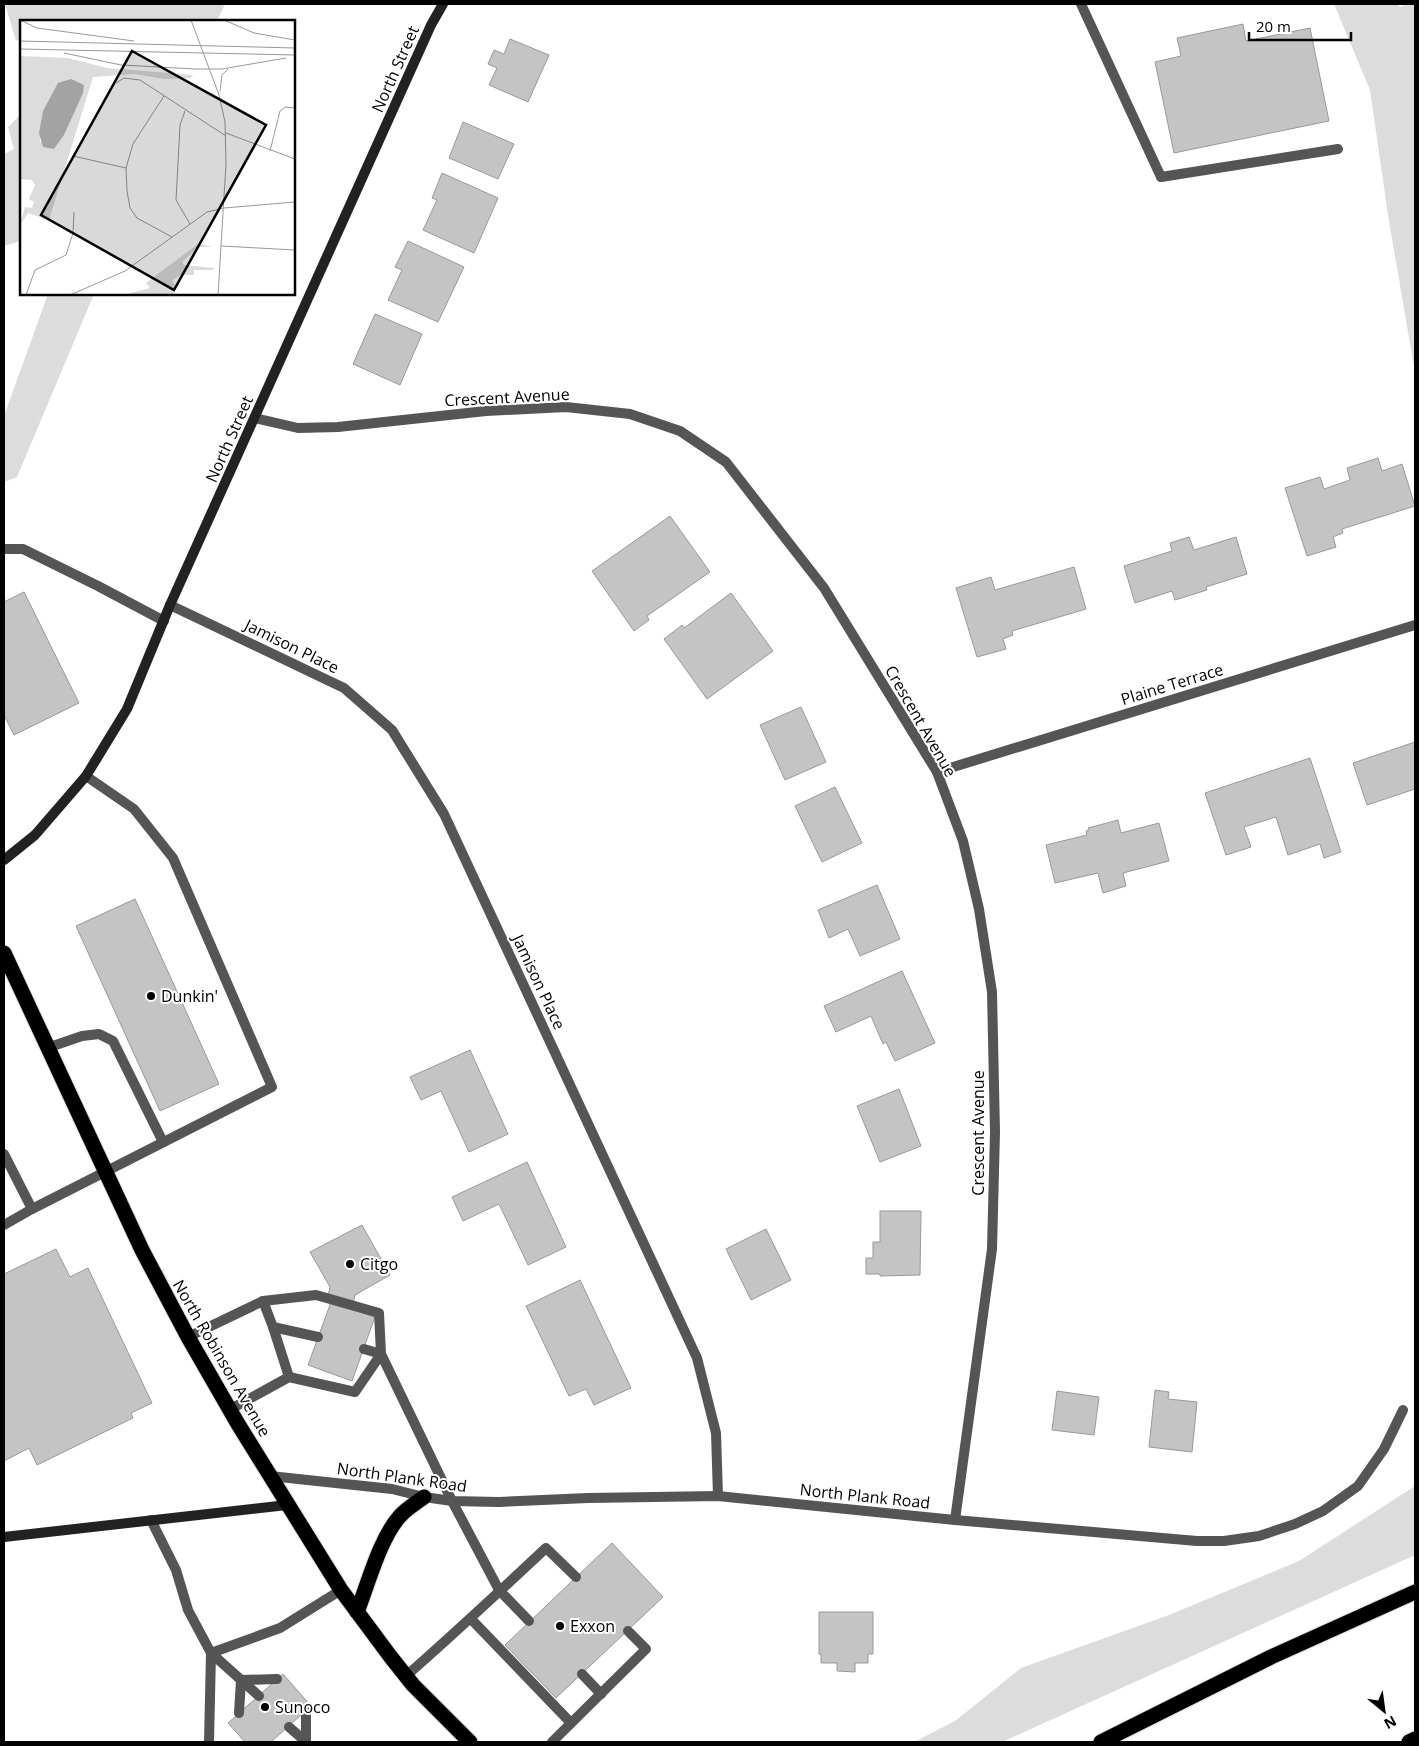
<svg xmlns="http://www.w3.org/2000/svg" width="1419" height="1746" font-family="'Open Sans',sans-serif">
  <rect width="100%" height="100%" fill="#fff"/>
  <g fill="#dcdcdc">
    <path d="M5,4H225L217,21H21V38L16,41Z"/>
    <path d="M1334,4H1397L1400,7L1408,4H1415V373L1388,215L1370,90Z"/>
    <path d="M21,114V241L4,246V154L14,149L8,127Z"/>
    <path d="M48,294H94L17,477L4,482V416Z"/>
    <path d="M1415,1486V1555L1002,1742H914L955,1721L1021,1668L1169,1615L1299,1561Z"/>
  </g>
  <g fill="#c4c4c4" stroke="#999">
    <path d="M1243,24L1246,41L1310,28L1329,121L1174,153L1155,62L1181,56L1177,38Z"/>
    <path d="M510,39L549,55L528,102L489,85L497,68L488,64L494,50L504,54Z"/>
    <path d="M463,122L514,144L498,179L449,158Z"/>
    <path d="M442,173L498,198L474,253L423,230L437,200L432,198Z"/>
    <path d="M408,241L464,267L438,322L388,300L402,270L395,267Z"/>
    <path d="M375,314L422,334L400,385L353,364Z"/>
    <path d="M1378,458L1382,471L1402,464L1415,506L1342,529L1343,533L1333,537L1336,547L1307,556L1285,488L1320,477L1324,489L1350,480L1347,468Z"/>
    <path d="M670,516L710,572L647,616L649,620L634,631L592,571Z"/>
    <path d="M1189,537L1194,550L1236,537L1247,574L1206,587L1207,590L1175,600L1172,591L1135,603L1124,566L1172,551L1170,543Z"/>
    <path d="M1074,567L1086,609L1012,631L1013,635L1003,639L1006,649L977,657L956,588L991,577L995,590Z"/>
    <path d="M24,592L79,703L14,735L4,715V602Z"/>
    <path d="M731,593L773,651L707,699L664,639L682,625L684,628Z"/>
    <path d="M801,707L826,762L785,780L760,725Z"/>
    <path d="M1415,742V789L1367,805L1353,763Z"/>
    <path d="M1310,758L1341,852L1324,858L1320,844L1288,855L1276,817L1244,827L1251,847L1226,855L1205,793Z"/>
    <path d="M835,787L862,843L822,862L795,806Z"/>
    <path d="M1118,820L1121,833L1159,823L1169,861L1123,873L1126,886L1103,893L1098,873L1055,883L1046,845L1087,835L1086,831L1089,830L1088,828Z"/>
    <path d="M877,885L900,939L860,956L848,929L829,938L818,910Z"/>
    <path d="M135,899L219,1084L160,1111L76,926Z"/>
    <path d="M902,971L935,1043L895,1061L886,1042L883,1044L871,1016L836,1032L824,1006Z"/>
    <path d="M470,1050L508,1134L469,1152L441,1091L421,1100L410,1077Z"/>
    <path d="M899,1089L921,1146L880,1162L857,1106Z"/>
    <path d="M527,1162L566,1247L528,1265L499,1204L463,1221L452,1197Z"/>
    <path d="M880,1211H921L920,1275L880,1276V1274H866V1258H873V1242H880Z"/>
    <path d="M362,1225L390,1275L355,1295L353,1304L328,1296L330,1287L310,1252Z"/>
    <path d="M766,1229L791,1280L751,1300L726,1249Z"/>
    <path d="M56,1249L70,1277L88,1268L152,1403L131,1413L133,1418L37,1465L29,1448L4,1461V1274Z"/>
    <path d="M580,1280L631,1388L594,1405L586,1389L569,1396L526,1306Z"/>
    <path d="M331,1302L375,1317L352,1381L308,1365Z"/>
    <path d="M1155,1390L1169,1392L1168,1399L1197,1402L1192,1452L1149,1447Z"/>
    <path d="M1057,1391L1099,1397L1094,1435L1052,1430Z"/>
    <path d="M612,1543L663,1597L556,1698L505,1645Z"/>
    <path d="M819,1612H873V1654H868V1663H855V1672L837,1671V1663H821V1654H819Z"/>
    <path d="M283,1674L311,1706L271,1742H245L228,1723Z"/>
  </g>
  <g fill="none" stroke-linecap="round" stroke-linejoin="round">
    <g stroke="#dbdbdb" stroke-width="17">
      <g id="highway">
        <path d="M4,953L142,1250L188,1337L238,1424L341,1590L390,1656L413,1685L470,1742"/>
        <path d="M357,1612C368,1584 380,1538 400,1516C406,1509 416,1503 424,1497"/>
        <path d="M1101,1742L1271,1657L1415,1592"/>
        <path d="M1409,1742L1415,1739"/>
      </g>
    </g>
    <g stroke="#555" stroke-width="10">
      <path d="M1161,177L1338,149"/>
      <path d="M4,549H23L98,586L164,621"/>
      <path d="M47,1048L82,1036L99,1034L113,1041L163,1142"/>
      <path d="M4,1154L32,1209L4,1225"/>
      <path d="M32,1209L272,1087L173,858L134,809L86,776"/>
      <path d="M263,1301L316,1295L379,1313L381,1354L364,1349"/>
      <path d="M273,1327L318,1337"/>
      <path d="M188,1337L263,1301L273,1327L289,1377"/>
      <path d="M229,1410L289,1377L355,1392L381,1354L452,1501L499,1590L529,1621"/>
      <path d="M151,1520L176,1570L188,1610L211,1653L259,1696"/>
      <path d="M471,1619L571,1723"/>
      <path d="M211,1653L280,1628L341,1590"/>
      <path d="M582,1674L601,1694"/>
      <path d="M406,1676C454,1634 500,1591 546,1548L576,1577"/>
      <path d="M241,1680L277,1679"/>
      <path d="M239,1713L241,1680"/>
      <path d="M289,1727L305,1741"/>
      <path d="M209,1742L211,1653"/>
      <path d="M306,1742V1710"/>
      <path d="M552,1742L646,1649L628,1631"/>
    </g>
    <g stroke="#555" stroke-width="10">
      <path d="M1081,4L1161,177"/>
      <path d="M255,418L298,428L338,427L486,411L566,407L630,414L680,431L726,462L824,588L937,772L963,841L979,909L992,992L995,1132L992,1249L955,1520"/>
      <path d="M170,605L344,688L392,730L444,814L697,1358L716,1433L718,1496"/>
      <path d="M937,772L1415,625"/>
      <path d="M270,1476L392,1489L424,1497L452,1501L499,1502L588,1498L718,1496L955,1520L1197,1541H1224L1259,1536L1295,1524L1323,1511L1358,1486L1384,1449L1403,1410"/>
    </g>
    <g stroke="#222" stroke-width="10">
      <path d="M4,860L35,835L86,776L127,709L170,605L431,25L443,4"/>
      <path d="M4,1537L287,1505"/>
    </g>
    <use href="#highway" stroke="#000" stroke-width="15"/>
  </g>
  <g fill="#000" stroke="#fff" stroke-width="2">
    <circle cx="151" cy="996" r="5"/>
    <circle cx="350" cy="1264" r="5"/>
    <circle cx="560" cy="1626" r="5"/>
    <circle cx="265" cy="1707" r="5"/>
  </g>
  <g text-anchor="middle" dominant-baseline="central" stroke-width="4" stroke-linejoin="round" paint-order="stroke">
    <g font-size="16" fill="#000" stroke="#fff">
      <text transform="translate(395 69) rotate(-66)">North Street</text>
      <text transform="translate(507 397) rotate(-3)">Crescent Avenue</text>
      <text transform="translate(229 439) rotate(-66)">North Street</text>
      <text transform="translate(292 646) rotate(26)">Jamison Place</text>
      <text transform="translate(1172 684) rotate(-17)">Plaine Terrace</text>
      <text transform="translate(921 721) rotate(60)">Crescent Avenue</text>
      <text transform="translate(539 982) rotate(65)">Jamison Place</text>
      <text transform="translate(978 1133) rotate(-90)">Crescent Avenue</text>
      <text transform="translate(222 1358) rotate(60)">North Robinson Avenue</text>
      <text transform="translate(402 1477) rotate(8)">North Plank Road</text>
      <text transform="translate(865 1496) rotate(6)">North Plank Road</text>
    </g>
    <g font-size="16" fill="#000" stroke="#fff" text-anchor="start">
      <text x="161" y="996">Dunkin'</text>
      <text x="360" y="1264">Citgo</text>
      <text x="570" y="1626">Exxon</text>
      <text x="275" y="1707">Sunoco</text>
    </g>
  </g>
  <g transform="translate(20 20)">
    <rect width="275" height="275" fill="#fff"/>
    <path d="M0,36L48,38L87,48L173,55L171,58L145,59L114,54L73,57L29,200L8,193L0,205L5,187L12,188L14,182L9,179L15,165L12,160L0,159ZM64,64L44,115L34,129L20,121L23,91ZM178,224L193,227H179L162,242L164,245L194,248L193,250H174V255H161L152,260L155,265L153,275H103L130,268L126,263Z" fill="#dcdcdc" fill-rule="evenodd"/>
    <path d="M51,59L64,65L63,73L44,115L34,129L23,127L19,113L23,91L38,63Z" fill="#a3a3a3"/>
    <path fill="none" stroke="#999" stroke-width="1" d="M0,0L17,8L114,21M171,0L199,75L205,102L206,144L198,275M204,0L234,13L275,20M0,21L275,28M0,29L275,35M44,33L101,45L175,49H202L266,38M96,63L104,58L120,60L206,116M200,71L202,55L208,49M144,76L113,124L106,148L107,171L110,188L117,198L152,217M165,91L160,105L156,180L170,204M206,113L275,139M250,131L260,91L265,87L275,88M53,136L106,148M201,226L275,230M6,275L15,250L46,235L53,213L54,192M50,275L105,251L187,192L204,188L275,182"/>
    <path fill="#000" fill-opacity="0.15" stroke="#000" stroke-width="2.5" d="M112,31L246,105L154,270L21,195Z"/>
    <rect width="275" height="275" fill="none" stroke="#000" stroke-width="2.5"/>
  </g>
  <rect width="1419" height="1746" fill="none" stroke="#000000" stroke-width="10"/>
  <g transform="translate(1384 1711) rotate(151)" stroke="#ffffff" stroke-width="4" paint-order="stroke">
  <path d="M0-4L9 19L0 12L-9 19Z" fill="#000000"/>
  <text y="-8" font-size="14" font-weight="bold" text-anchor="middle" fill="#000000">N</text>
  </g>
  <path d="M1249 32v8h102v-8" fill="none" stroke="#000000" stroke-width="2.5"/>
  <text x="1256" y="32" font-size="15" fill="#000000" stroke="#ffffff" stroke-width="4" paint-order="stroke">20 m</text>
</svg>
